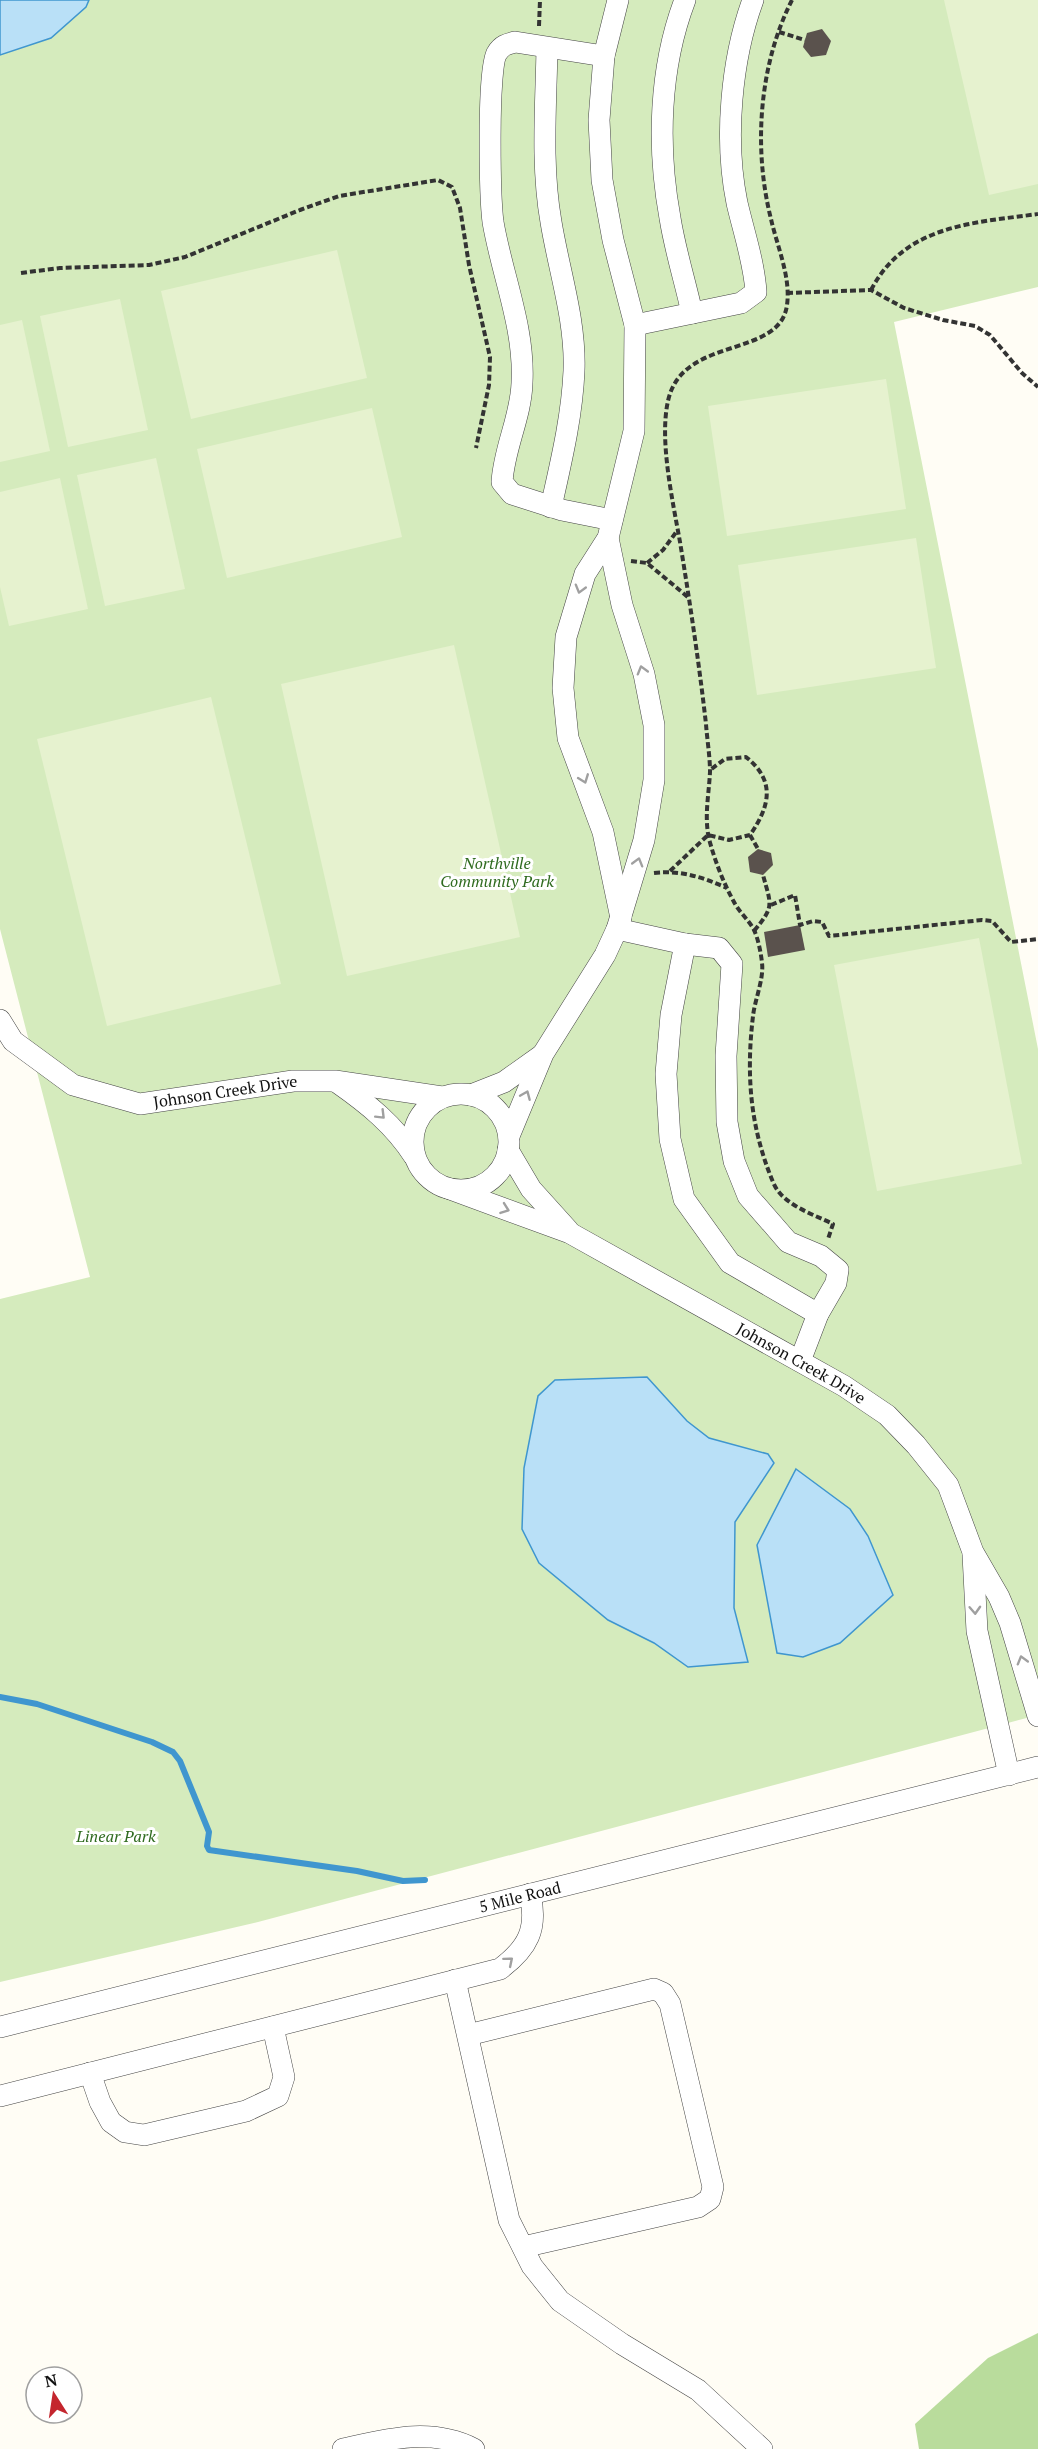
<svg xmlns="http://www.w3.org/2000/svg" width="1038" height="2449" font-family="'PT Serif',serif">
  <rect width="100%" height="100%" fill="#fffdf5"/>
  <path fill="#d5ebbd" d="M0,0H1038V287L894,322L1038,1049V1715L258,1922L0,1982V1299L90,1277L0,929Z"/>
  <path fill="#b9dc9c" d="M1038,2333V2449H919L915,2424L988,2358Z"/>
  <g fill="#e6f2cf">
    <path d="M944,0H1038V184L989,195Z"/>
    <path d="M337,250L367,378L191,419L161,291Z"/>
    <path d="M120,299L148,430L68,447L40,316Z"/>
    <path d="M22,320L50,451L0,462V325Z"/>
    <path d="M886,379L906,509L727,536L708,406Z"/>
    <path d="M372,408L402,537L227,578L197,449Z"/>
    <path d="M156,458L185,589L105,606L77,475Z"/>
    <path d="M60,478L88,609L9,626L0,587V492Z"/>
    <path d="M916,538L936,668L757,695L738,565Z"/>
    <path d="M454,645L520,937L347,976L281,684Z"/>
    <path d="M211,697L281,984L107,1026L37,739Z"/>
    <path d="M979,938L1022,1164L877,1191L834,965Z"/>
  </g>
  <g fill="#b9e0f7" stroke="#3f96cf" stroke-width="1.5">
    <path d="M0,0H89L86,7L51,38L0,55Z"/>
    <path d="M647,1377L687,1421L709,1438L768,1454L774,1463L735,1522L734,1608L748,1662L688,1667L654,1643L608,1620L539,1563L522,1529L524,1468L538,1396L555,1380Z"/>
    <path d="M796,1469L850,1509L868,1536L893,1595L840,1643L803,1657L777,1653L757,1545Z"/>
  </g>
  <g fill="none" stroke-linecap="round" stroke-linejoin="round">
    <path stroke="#3f96cf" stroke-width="6" d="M0,1697L37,1704L152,1742L173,1752L180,1761L209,1832L207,1846L209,1850L357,1871L403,1881L425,1880"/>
  </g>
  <g fill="#5a524d">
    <path d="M822,29L831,41L826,55L811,57L803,47L807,33Z"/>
    <path d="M758,849L771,853L773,865L763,875L750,872L748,857Z"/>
    <path d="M800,925L805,950L768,957L764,932Z"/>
  </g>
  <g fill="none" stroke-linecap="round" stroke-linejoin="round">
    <g stroke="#444" stroke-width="22">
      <g id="minor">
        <path d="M618,0L604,56L599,120L602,180L613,240L635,325L634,431L608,538L585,574L566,637L563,688L568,738L603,832L621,918"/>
        <path d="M685,0C659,68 657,147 670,218C675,250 685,281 692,313"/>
        <path d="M547,48C546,106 541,165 551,222C559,271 576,321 574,371C572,417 561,462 551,507"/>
        <path d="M604,56L515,42C507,44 502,45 497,53C487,68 490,198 493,222C502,275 525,328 522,383C521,417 504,448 502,482L512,494L562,510L612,520"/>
        <path d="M635,325L741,303L756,292C754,262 744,233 737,203C724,140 731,60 753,0"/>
        <path d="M617,929L685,944L719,948L732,964L726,1056L727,1122L734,1161L748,1196L788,1242L821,1256L838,1270L836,1283L818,1314L800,1361"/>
        <path d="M685,944L671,1015L666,1074L670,1139L684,1199L730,1263L818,1314"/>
        <path id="s1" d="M0,1020L13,1041L73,1085L140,1104L293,1081H335L442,1097"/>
        <path d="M338,1083C368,1104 394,1125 414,1156"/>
        <circle cx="461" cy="1142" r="48"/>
        <path d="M471,1095L504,1082L542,1055"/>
        <path d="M509,1136L543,1054L605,955L617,929L644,840L654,780V725L644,674L622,605L608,538"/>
        <path d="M508,1150L531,1189L568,1230"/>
        <path id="s2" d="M450,1189L570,1233L844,1386L887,1415L916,1445L948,1485L973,1552L999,1597L1010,1623L1038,1716"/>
        <path d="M973,1555L977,1631L1009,1775"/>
        <path d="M455,1980L509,2220L532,2266L560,2301L622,2344L698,2390L762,2449"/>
        <path id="s3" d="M0,2027L1038,1767"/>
        <path d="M468,2035L654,1989L663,1993L670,2004L713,2187L710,2199L698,2207L523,2247"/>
        <path d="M90,2073L100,2102L111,2122L125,2132L144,2135L246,2111L278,2096L284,2077L273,2027"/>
        <path d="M0,2096L500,1969C528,1948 538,1929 530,1894"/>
        <path d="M343,2449C388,2439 431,2427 474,2449"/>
      </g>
    </g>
    <g stroke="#333" stroke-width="4" stroke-dasharray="6 3" stroke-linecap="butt">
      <path d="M792,0C759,65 753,148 771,219C777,246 791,277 787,305C780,359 682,335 668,401C659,441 673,502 680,542C690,603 699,663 706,724C707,739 710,756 710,772C709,794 704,816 709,839C715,861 723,882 734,902C739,912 749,920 754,930C758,938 761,953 762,963C764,979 755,999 753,1016C746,1075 750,1127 773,1182C782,1205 813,1214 833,1224L828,1239"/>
      <path d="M539,26L540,0"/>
      <path d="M779,32L805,40"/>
      <path d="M21,273L60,268L149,265L185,257L300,210L339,196L438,180L452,187L460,208L469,265L490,357L489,385L476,448"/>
      <path d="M871,290C905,225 972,223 1038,214"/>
      <path d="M787,293L871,290L904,308L943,320L975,326L990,335L1022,373L1038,387"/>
      <path d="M631,561L647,563L689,598"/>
      <path d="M647,563L663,550L677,531"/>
      <path d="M750,835L758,849"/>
      <path d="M670,871L708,835L729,840L750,835C770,806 776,781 746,757L725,759L710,770"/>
      <path d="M654,873C681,870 702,877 727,888"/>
      <path d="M771,905L795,895L800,925L813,921L822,922L829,936L982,920L992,921L1011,942L1038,939"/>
      <path d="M754,931C775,906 771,905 763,875"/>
    </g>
    <use href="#minor" stroke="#fff" stroke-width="21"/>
  </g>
  <defs><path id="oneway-chevron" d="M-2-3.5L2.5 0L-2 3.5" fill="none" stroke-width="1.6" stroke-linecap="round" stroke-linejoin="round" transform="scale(1.5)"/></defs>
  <g stroke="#a0a0a0">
    <use href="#oneway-chevron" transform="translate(580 589) rotate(106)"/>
    <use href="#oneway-chevron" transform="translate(642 670) rotate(-106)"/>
    <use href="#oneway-chevron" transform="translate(584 779) rotate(69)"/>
    <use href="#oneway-chevron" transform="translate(638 862) rotate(-74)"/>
    <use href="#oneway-chevron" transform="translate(526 1095) rotate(-67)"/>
    <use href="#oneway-chevron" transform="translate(381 1115) rotate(45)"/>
    <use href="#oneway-chevron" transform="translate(505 1209) rotate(20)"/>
    <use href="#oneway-chevron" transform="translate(975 1610) rotate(87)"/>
    <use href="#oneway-chevron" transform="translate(1022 1660) rotate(-106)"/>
    <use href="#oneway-chevron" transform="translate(509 1961) rotate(-40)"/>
  </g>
  <g text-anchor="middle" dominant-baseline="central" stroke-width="6" stroke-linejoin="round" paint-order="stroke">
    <g font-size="16" font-style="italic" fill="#2f6b1f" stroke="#fff">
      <text x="497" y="863">Northville<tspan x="497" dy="18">Community Park</tspan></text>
      <text x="116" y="1836">Linear Park</text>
    </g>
    <g font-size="16" fill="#111" stroke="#fff">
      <text stroke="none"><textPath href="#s1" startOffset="255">Johnson Creek Drive</textPath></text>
      <text stroke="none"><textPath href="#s2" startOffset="393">Johnson Creek Drive</textPath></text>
      <text stroke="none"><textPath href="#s3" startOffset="536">5 Mile Road</textPath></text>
    </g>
  </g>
  <g transform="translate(54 2395) rotate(348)"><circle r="28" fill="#ffffff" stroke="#a0a0a0" stroke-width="1.5"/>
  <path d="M0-4.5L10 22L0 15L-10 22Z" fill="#c4262e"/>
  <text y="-9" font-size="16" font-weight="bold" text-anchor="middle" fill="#111111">N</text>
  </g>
</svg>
